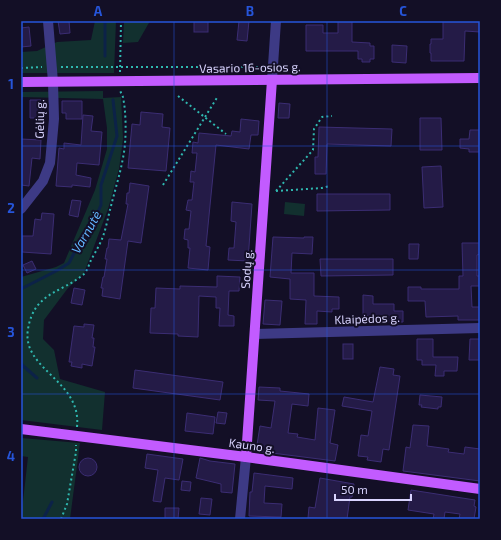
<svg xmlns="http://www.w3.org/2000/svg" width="501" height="540" font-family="'Exo 2',sans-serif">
  <rect width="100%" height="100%" fill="#130f26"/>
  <g fill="#12302f">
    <path d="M95,21H116L114,73H21V52L37,51L57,42L91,40Z"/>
    <path d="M124,21H150L138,42L123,43Z"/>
    <path d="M103,91V98L121,97L123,139L119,169L108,209L84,273L68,288L44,320L43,339L54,350L60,379L105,392L102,430L21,420V277L56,267L64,263L95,190L107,149V128L103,99L21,97V92Z"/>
    <path d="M285,202L305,204L304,216L284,214Z"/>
    <path d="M21,438L80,443L70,519H21L28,457L21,456Z"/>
  </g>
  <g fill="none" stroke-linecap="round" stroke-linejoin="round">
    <g stroke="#0c2248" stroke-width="3">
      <path d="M105,21V56"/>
      <path d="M21,289L58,270L69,263L90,222L97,214L101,205V185L117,136L113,100"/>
      <path d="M21,364L37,378"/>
      <path d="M43,519L52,502"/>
    </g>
  </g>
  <g fill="#241b47" stroke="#3b2d73">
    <path d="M58,21H69L70,33L60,34Z"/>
    <rect x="194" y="21" width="14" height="11"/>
    <path d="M239,21H249L247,41L237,40Z"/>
    <path d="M338,21H352V42L370,43V46H374V59H370V62H362V59H358V51H306V25H323V33H338Z"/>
    <path d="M443,21H480V32L465,31L464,61H431V53H430V44H431V39H443Z"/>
    <path d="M29,27L31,46L21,47V28Z"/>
    <path d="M392,45L407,46L406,63L392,62Z"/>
    <path d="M30,100H41L42,118H30Z"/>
    <path d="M62,101H82V119H66V113H62Z"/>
    <path d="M279,103L290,104L289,118H278Z"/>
    <path d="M141,112L163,114L162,127L170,128L166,171L128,168L132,124L140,125Z"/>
    <path d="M83,115L93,116L91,131L102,132L99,165L77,163L76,175L91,178L90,187L72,185V187L56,186L59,148L64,149V143L81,145Z"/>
    <path d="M420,118H441L442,150H420Z"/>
    <path d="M241,119L259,121L258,135H251L249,149L216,145L206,246L210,247L208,270L188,268L190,248H188V240L184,239L185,229H189L191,211L186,210L188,200H192L194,182H190L191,171L195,172L197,153H192L193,142L198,143L199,133L231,136L232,131L240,132Z"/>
    <path d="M319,127L392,129L391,146L327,144L326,174H315V157H318Z"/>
    <path d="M470,130H480V152H469V149L460,148V139H469Z"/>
    <path d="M21,139L41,140L40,159L32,158L29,186L21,185Z"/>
    <path d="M441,166L443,207L424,208L422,167Z"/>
    <path d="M130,183L149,186L141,243L128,241L120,299L102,296L103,288H101L103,277H104L107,259H105L107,248H108L109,239L121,240L128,204H126L127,193H129Z"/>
    <path d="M317,194H390V210L317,211Z"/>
    <path d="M72,200L81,201L78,217L69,215Z"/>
    <path d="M232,202L252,204L248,261L228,260L229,248H234L236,222L231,221Z"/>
    <path d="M42,213L54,214L51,254L22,252V236H33L35,219L41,220Z"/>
    <path d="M273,237L304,238V237H313L312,254L292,253L291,273H314V296L339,297V309H332V312L317,311V324H305L306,300L290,299V279L270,277Z"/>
    <path d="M462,243H480V254L477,255V276H480V286H471L472,307H480V320H458V316L426,317L425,301H408V287H421V289H459V276H463Z"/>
    <path d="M409,244H419L418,259H409Z"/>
    <path d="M320,259H393V275L321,276Z"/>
    <path d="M32,261L36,269L27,273L23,265Z"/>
    <path d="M217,276L240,277L239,291H229L228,315L234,316V326H219L220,308H216V297L199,296L198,337L178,336V334L150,333L151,308H155L156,288L180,289V286L217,287Z"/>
    <path d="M74,288L85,290L82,305L71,303Z"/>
    <path d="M363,295L373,296V304H394V311H403V322H379V323H369V316H363Z"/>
    <path d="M265,300L282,301L280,325L263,324Z"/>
    <path d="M84,324L94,325L92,338H94L93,347H95L92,366L82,364V368L71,366L72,362H69L74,326L84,327Z"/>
    <path d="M417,339H433V357H458L457,371H444V376H435L436,365H422V360H417Z"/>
    <path d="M470,339H480V360H469Z"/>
    <rect x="343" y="344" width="10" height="15"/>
    <path d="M380,367L394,369L393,375L400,376L389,450L383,449L381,462L367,460L368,457L358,456L361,435L368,436L372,411L342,406L344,397L373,402Z"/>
    <path d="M135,370L223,382L220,400L133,388Z"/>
    <path d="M259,387L280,388V391L309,394L308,406L292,404L288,433L298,434L297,437L315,440L318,408L335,410L330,443L338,445L335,461L256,451L260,426L271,428L275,401L258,400Z"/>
    <path d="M420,395L442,397L441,407H438V409L421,407L422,405H419Z"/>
    <path d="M218,412L227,413L225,424L216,423Z"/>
    <path d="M187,413L215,417L213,434L185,431Z"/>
    <path d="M413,425L429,426L427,446L449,449L448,452L464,454L465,447L480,449V481L403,471L406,447L410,448Z"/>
    <path d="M147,454L183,459L179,480L165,478L161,502L153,501L158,470L145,468Z"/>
    <circle cx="88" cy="467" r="9"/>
    <path d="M200,458L210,461L235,464L232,493L221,492V484L196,478Z"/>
    <path d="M254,473L293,478L292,489L265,486L264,503L282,504L281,517L249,516L250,492H252Z"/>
    <path d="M320,478L354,484L352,497H350L347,519L308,518L309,507L315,508Z"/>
    <path d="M182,481L191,482L190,491L181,490Z"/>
    <path d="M411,490L475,500L474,506L476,507L474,519H459L460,514L445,512L444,519H433L434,514L408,510Z"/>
    <path d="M201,498L212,499L210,515L199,514Z"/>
    <path d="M165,508H179L178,519H165Z"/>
  </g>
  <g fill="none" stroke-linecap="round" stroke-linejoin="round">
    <g stroke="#2fb8b0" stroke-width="2" stroke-dasharray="2 3" stroke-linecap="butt">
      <path d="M61,67H259L263,71"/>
      <path d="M21,68L42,67"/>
      <path d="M120,72L121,21"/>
      <path d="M178,96L226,134"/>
      <path d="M163,185L218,96"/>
      <path d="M276,191L313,150L314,129L322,117L332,116"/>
      <path d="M276,191L322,188L330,186"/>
      <path d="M77,427C82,380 21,370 28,329C34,292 62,293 84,274C87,271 89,265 91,260C95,253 99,246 102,239C106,229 108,217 111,206C116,186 123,165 125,144C126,132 126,110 123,98C123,95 121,94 120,90"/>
      <path d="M61,519L67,504L76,452V445"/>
    </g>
    <g stroke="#3d3a85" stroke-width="10">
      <path d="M272,80L276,21"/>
      <path d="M21,209L43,181L50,163L54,119L53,82L48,21"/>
      <path d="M255,334L480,328"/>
      <path d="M240,519L246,457"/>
    </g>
    <g stroke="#c25bff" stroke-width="10">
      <path d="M21,82L480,78"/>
      <path d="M21,429L246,457L480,489"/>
      <path d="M246,457L272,80"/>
    </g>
  </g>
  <path fill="none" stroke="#2655da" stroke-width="1" stroke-opacity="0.55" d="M174,21V519M327,21V519M21,146H480M21,270H480M21,394H480"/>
  <g text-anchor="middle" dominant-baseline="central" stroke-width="4" stroke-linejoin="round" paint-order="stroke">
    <g font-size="12" fill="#d9d4ff" stroke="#130f26">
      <text transform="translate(250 67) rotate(-1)">Vasario 16-osios g.</text>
      <text transform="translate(39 119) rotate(-89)">Gėlių g.</text>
      <text transform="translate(246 269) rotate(-86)">Sodų g.</text>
      <text transform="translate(367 318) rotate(-2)">Klaipėdos g.</text>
      <text transform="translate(252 445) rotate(8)">Kauno g.</text>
    </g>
    <g font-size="13" font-style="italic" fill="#62b6ff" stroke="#130f26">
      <text transform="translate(86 232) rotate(-60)">Varnutė</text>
    </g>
  </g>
  <rect width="501" height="540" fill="none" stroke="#130f26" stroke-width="44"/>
  <path d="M335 494v6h76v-6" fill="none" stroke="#d9d4ff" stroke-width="2"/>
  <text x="341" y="494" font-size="12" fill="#d9d4ff" stroke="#130f26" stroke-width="3" paint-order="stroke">50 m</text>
  <rect x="22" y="22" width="457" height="496" fill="none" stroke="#2655da" stroke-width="1.5"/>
  <g font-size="13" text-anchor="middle" font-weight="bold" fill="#2655da">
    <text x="98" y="16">A</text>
    <text x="250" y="16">B</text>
    <text x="403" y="16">C</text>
    <text x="11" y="89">1</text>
    <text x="11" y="213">2</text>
    <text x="11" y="337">3</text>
    <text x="11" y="461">4</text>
  </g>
</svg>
